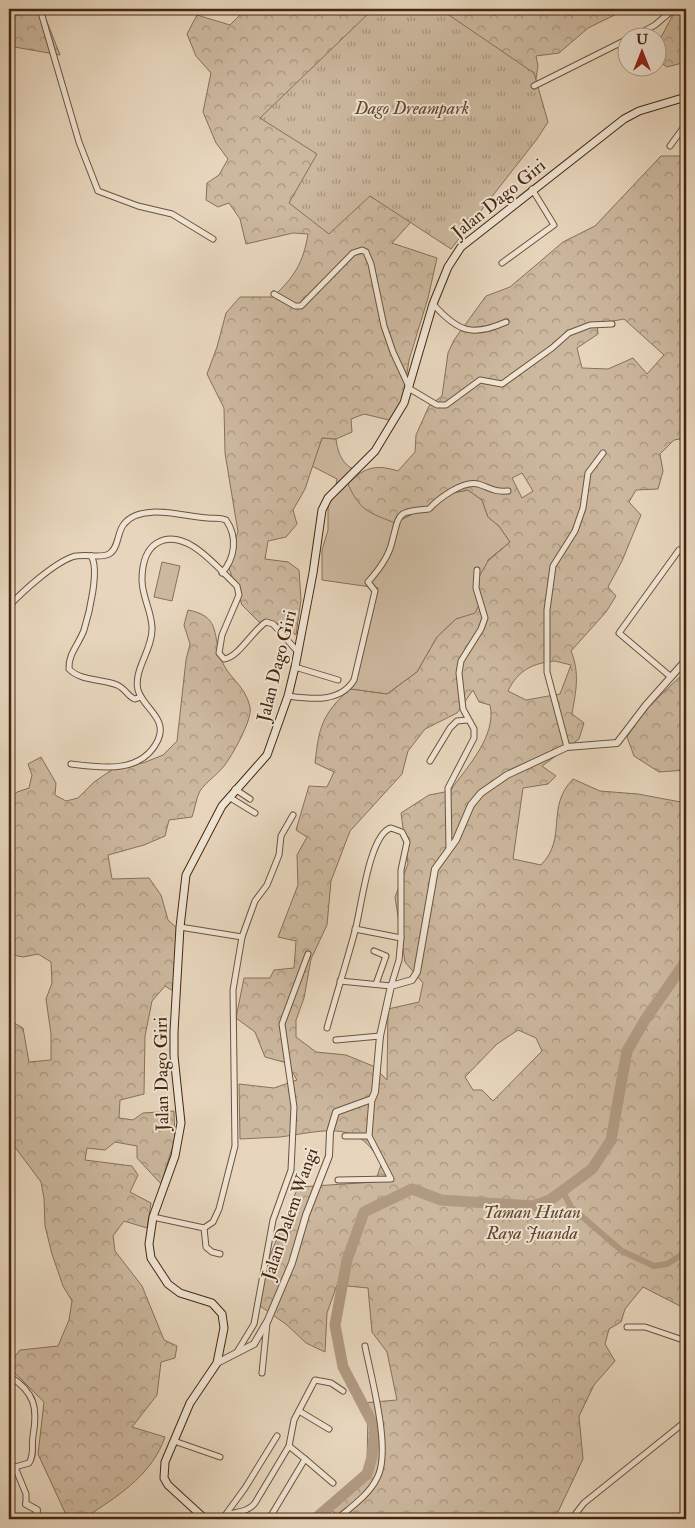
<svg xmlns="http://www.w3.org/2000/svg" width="695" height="1528" font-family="'IM FELL Double Pica',serif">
  <defs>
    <pattern id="forest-crowns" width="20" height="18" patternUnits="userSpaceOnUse" patternTransform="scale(1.25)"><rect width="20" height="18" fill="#ccb89f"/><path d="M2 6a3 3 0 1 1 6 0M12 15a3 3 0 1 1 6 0" fill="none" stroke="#a79680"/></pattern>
    <pattern id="park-tufts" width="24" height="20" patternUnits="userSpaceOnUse" patternTransform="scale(1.25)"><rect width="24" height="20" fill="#ccb89f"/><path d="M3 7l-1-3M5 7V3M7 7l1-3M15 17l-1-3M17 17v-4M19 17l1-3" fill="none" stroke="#a79680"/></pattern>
  </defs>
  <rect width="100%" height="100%" fill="#e7d6bd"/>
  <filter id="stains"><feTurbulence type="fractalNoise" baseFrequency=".004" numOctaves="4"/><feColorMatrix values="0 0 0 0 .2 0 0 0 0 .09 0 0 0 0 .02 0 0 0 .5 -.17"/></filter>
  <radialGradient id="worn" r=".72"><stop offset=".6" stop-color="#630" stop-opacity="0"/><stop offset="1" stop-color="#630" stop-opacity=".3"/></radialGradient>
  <g fill="#ccb89f" stroke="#897056">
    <path d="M322,438L336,439C338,455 344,468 360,471L348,484L395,523L453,493L468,490L482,500L488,517L499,526L510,542L488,560L480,603L475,614L456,619L437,637L417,672L387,694L350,689L378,588L322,580V550L328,530V504L335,491L337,479L312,466Z"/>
    <path d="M162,562L180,566L172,601L154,597Z"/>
  </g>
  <g fill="url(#forest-crowns)" stroke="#897056" fill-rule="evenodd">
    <path d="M9,9H42L60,55L9,46Z"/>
    <path d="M241,9H627L588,28L559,53L536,56L538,66L531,112L420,212L392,243L437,258L428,298L409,360L403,400L389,420L364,414L351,419L352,432L336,439L322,438L305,489L293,510L297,524L286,537L268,541L265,559L288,562L299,570L301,600L296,635L280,624L259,622L242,605L234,582L227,563L238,532L225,453L224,408L207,374L217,347L226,313L240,297H273C294,277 303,264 308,234L293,233L246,244L240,219L229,203L218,207L206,200L207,183L219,175L228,159L216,143L203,112L211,73L196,56L187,34L197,15L230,25L240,15Z"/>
    <path d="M676,9H686V62L667,67L658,61V43Z"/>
    <path d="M661,156H686V438L674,440L660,454L663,471L658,489L636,490L629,502L641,515L622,561L608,587L616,596L606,612L571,651C580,673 576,691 572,714L584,723L579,739L542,766L556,776L548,784L523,788L513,859L541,865C568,837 545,808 573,779L600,791L638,794L686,803V1309L643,1287L625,1309L621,1322L609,1329L605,1344L615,1361L594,1385L579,1416L583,1459L557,1514V1519H342L325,1505L356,1485L364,1476L367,1464L368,1412L362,1403L397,1400L387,1352L372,1332L368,1288L337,1285L327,1313L325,1352L306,1343L287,1325L256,1303L265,1268L298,1187L375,1182L381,1165C360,1117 320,1132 280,1137C267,1138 253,1138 240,1139L239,1084L274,1088L297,1080L287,1063L265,1057L255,1032L236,1018L244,978H270L274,970L294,968L296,941L278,937L298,885L297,855L307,837L296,830L309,786L327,787L334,772L315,763C319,727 322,714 350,689L387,694L417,672L437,637L456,619L475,613L480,603L475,584L488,561L510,542L499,526L488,517L482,500L468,490L453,493L395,523C368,512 360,511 348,484C364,467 376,464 398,471L415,452L416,435L429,406L442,396L448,353L454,340L486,296L510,287L563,242L595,226ZM624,319L664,355L647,374L633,358L608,369L582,368L577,348L598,334L597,324ZM522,473L533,491L522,498L512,478ZM555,661L571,665L560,694L526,700L508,691C518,670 533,663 555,661ZM473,690L479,702L490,705C497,736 467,767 450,791L429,795L401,813L408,864L395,897L405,962L423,983L419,1002L388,1009L387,1080L373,1066L346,1055L316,1052L296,1037V1020L304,998L311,959L327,925L331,881L350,831L402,774L408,751L425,729L457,713ZM518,1030L536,1038L542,1051L493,1101L482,1090H473L465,1077L497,1044Z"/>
    <path d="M188,610C219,616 213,632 220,655C225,677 245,683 250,707C253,719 232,756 224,766C217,775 206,782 200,791C196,798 195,809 192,817L169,820L165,836L144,845L108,855L112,879L149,878L161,895L168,920L179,930L175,992L165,986L152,1001L145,1036L144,1094L120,1100L119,1118L133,1120L143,1113L174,1111L175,1139L161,1184L137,1158V1146L115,1142L105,1150L87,1148L85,1160L132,1166L138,1175L130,1192L151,1203L147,1228L124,1221L113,1236L115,1251L142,1286L164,1340L177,1346L175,1358L161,1362L157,1395L132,1427L165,1437C153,1472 123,1493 92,1513L95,1519H68L38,1454L44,1402L14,1372L12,1360L20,1350L58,1346L69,1320L72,1301L63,1286L52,1254L45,1226L44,1198L41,1182L9,1139V1020L23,1028L29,1062L51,1060V1034L46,999L52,983L51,962L38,954L23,957L13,955L9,963V800L17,792L29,788L32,775L28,764L41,757L56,783L55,795L66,801L78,798L94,782L116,767L143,763L163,755L177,741L186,660L190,644L184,625Z"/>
    <path d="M686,671V770L659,772L634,756L627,737L644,711Z"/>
  </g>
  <path fill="url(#park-tufts)" stroke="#897056" d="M381,9H440L534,73L548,122L537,139L451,249L370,196L329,234L289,203L317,154L260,118L371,11Z"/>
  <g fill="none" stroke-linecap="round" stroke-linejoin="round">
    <path stroke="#b09a82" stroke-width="6" d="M563,1192L571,1207L622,1251L654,1266L667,1264L686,1252"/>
    <path stroke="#b09a82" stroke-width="11" d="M315,1519L367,1474L372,1457L375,1428L343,1367L335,1325L347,1260L364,1212L412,1189L441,1200L533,1206L550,1200L592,1169L611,1140L627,1051L645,1020L686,961"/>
    <g stroke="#6e533a" stroke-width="7">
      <g id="minor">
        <path d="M40,9L79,142L98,191L138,206L172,214L213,239"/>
        <path d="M632,38L655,25L674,9"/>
        <path d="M534,86L628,39"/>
        <path d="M670,146L686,124"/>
        <path d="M502,263L554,225L532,189"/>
        <path d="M274,294L295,306H301L353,253L362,250L366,252L371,264L384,326L393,352L410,389L437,405H446L480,380L502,384L552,348L569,333L590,325L612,324"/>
        <path d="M433,304C458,332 472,337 506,322"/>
        <path d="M91,556C100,569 89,614 84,630C79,644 68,654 69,669C80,681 103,679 117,685C125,688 128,697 135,699L141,697"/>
        <path d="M9,606C23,591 53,564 72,557C84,553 100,559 109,554C119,548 117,532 124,524C141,502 185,517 208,518C215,519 219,517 226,520C238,537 235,558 222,573"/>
        <path d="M295,667L338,680"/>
        <path d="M671,677L619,633L679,550"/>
        <path d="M288,696C312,699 340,703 354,680L375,591L368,582C377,572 389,556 392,542C400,512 396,512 429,509C438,499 463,480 478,484C491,488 493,492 508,491"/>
        <path d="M567,747L547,672V610L553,566L575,531L583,508L588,473L603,453"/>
        <path d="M430,761L450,728L457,721L468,720"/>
        <path d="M71,764C102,768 142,774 158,740C168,718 143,708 138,690C133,670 153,649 152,628C152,612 142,597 142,580C142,567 144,551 157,543C186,526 218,569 237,586L239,595L222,635L219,653L224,659C238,658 252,631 266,622L273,624L298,652"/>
        <path d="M235,789L250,799"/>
        <path d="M229,797L255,813"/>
        <path d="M449,849L448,788L474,738V729L463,709L459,673L461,661L481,629L485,618L476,588L477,570"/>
        <path d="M180,927L242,937"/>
        <path d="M374,951L386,956L376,984"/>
        <path d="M340,981L391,986L399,960L401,938L355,929"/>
        <path d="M327,1028C336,996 346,964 355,931C361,910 369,834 391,828L402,832L407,842L401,870V938"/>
        <path d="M336,1040L380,1036"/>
        <path d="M345,1136H369"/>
        <path d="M338,1180L391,1179L369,1136L372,1098"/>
        <path d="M153,1217L204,1228L213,1222L219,1209L235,1146L233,990L242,937L255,901L267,885L279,855L281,836L293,815"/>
        <path d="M204,1228L206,1247L212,1252L220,1254"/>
        <path d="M627,1327H645L686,1341"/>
        <path d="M237,1352L254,1324L273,1220L291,1170L294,1107L282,1024L308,954"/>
        <path d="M262,1373L267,1323"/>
        <path d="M9,1376C35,1392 38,1408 33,1436C31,1447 35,1453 29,1463L15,1467"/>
        <path d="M299,1411L329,1429"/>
        <path d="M174,1441L220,1457"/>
        <path d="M305,1459L333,1483"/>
        <path d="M9,1467H15L26,1494V1504"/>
        <path d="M226,1514L245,1488L277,1436"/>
        <path d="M573,1517L584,1503L686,1421"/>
        <path d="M220,1519C230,1510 246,1515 255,1503L289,1446L294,1420L315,1380L331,1383L343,1391"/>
        <path d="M269,1519L305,1459L289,1446"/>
        <path d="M337,1519C351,1507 369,1495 377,1478C392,1451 371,1377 365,1346"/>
        <path d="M685,1519L686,1489"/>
      </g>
    </g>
    <g stroke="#6e533a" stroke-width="8">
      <g id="tertiary">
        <path d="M217,1363L254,1344L268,1320L292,1263L306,1215L329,1156L330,1132L336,1112L372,1099L375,1092L380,1036L391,986L412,980L417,972L435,869L456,840L471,805L481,793L507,775L567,747L617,743L646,705L686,660"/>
        <path d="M26,1504L37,1510L36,1519"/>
      </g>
    </g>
    <g stroke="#46270e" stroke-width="9">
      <path id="secondary" d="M205,1519L168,1485L164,1478L165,1462L190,1403L217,1363L224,1328L222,1314L212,1303L180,1293L168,1284L151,1258L149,1244L153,1217L175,1156L181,1123L174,1056V1032L180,927L186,875L222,806L267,755L288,696L295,667L313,573L322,510L328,498L375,451L404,403L433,304L448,267L461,247L624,119L639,111L686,97"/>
    </g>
    <use href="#minor" stroke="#efe4d4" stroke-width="5"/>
    <use href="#tertiary" stroke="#efe4d4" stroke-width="6"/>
    <use href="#secondary" stroke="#efe4d4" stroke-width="7"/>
  </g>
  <g text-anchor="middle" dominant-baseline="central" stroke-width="4" stroke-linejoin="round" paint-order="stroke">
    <g font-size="18" font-style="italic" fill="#61442b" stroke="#efe4d4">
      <text x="412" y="108">Dago Dreampark</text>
      <text x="532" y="1212">Taman Hutan<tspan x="532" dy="21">Raya Juanda</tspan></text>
    </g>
    <g font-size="18" fill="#46270e" stroke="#efe4d4">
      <text transform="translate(499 199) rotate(-39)">Jalan Dago Giri</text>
      <text transform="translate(277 666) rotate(-76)">Jalan Dago Giri</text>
      <text transform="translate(162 1074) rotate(-91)">Jalan Dago Giri</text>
      <text transform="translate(290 1214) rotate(-71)">Jalan Dalem Wangi</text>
    </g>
  </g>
  <rect width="695" height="1528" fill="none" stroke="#e7d6bd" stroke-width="30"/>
  <rect x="10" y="10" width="675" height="1508" fill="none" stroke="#46270e" stroke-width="2.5"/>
  <rect x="15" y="15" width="665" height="1498" fill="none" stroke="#46270e"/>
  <g transform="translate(642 52)"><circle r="24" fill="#efe4d4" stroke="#ab9885"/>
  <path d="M0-4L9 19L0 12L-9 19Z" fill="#8f2418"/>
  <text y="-8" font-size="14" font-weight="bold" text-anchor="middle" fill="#46270e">U</text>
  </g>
  <rect width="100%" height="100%" filter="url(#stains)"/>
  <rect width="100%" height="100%" fill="url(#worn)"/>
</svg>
